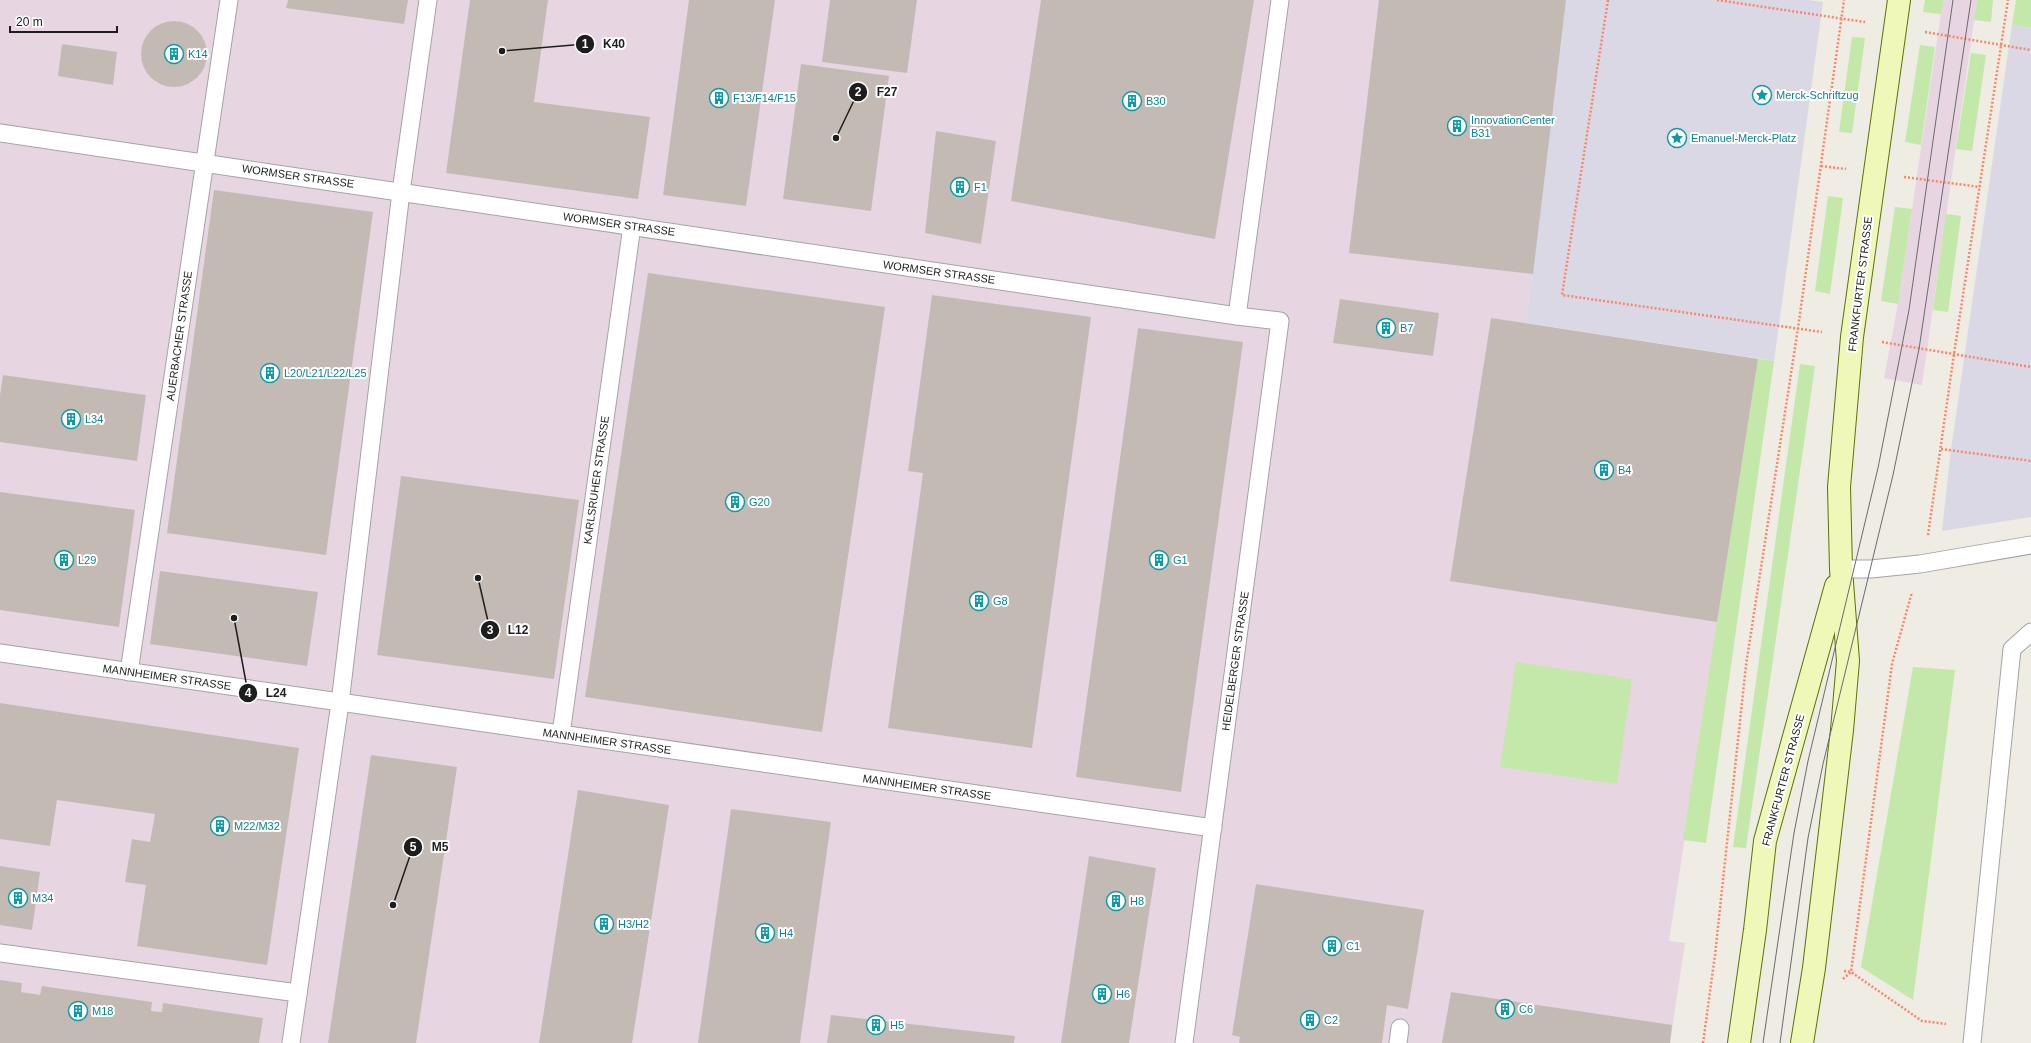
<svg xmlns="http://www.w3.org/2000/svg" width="2031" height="1043" font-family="Arial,sans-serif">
  <rect width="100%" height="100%" fill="#eeece3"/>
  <g fill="#e7d6e2">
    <path d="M0,0H1566L1526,323L1758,359L1669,941L1685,943L1670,1043H0Z"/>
    <path d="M1943,0H1977L1922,385L1884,378L1898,304Z"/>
  </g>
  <g fill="#c3e8aa">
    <path d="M1925,0H1943L1941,14L1923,12Z"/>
    <path d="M1977,0H1993L1991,22L1974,20Z"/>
    <path d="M2016,0H2031V28L2012,25Z"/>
    <path d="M1852,37L1865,38L1852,133L1839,132Z"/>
    <path d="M1920,45L1935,47L1921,145L1905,142Z"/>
    <path d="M1971,53L1986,55L1972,151L1956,149Z"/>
    <path d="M1828,196L1843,198L1830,294L1815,291Z"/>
    <path d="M1895,207L1912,209L1898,304L1881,301Z"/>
    <path d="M1946,214L1961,216L1948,312L1933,310Z"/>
    <path d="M1758,359L1774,361L1706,843L1683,840Z"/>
    <path d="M1800,364L1815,366L1746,848L1733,847Z"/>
    <path d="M1516,662L1632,679L1617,784L1500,767Z"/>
    <path d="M1913,667L1955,670L1913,1000L1861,967Z"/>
  </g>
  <g fill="#d9d8e4">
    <path d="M1566,0H1808L1823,2L1774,361L1526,323Z"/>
    <path d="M2012,25L2031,28V517L1942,531L1951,450Z"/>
  </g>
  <g fill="#c3bbb3">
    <path d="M288,0H408L404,24L286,8Z"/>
    <path d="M470,0H548L534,102L650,117L638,199L446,173Z"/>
    <path d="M689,0H775L746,206L663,195Z"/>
    <path d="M830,0H917L907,73L822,62Z"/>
    <path d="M1041,0H1254L1215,239L1011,201Z"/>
    <path d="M1379,0H1566L1533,274L1349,253Z"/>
    <circle cx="174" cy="54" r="33"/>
    <path d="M62,44L117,52L113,85L58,76Z"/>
    <path d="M801,64L889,76L871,211L783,199Z"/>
    <path d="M936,131L996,141L981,244L925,233Z"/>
    <path d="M214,190L373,212L326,555L167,533Z"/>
    <path d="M648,273L885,307L822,732L585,697Z"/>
    <path d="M932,295L1091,317L1032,748L888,728L923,473L908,471Z"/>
    <path d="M1340,299L1439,313L1433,356L1333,343Z"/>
    <path d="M1491,318L1758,359L1717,622L1450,581Z"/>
    <path d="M1138,328L1243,342L1181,792L1076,777Z"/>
    <path d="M3,375L146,395L137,461L0,442V395Z"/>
    <path d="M401,476L579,500L554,679L377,655Z"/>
    <path d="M0,492L135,510L119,627L0,610Z"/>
    <path d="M160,571L318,592L307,666L150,644Z"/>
    <path d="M0,703L299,748L267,965L137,946L146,885L125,882L132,839L150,842L155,814L57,800L50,846L0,839Z"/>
    <path d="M371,755L457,767L416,1043H328Z"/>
    <path d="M578,790L669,805L632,1043H539Z"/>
    <path d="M731,809L831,822L800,1043H698Z"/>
    <path d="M1089,856L1156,868L1129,1043H1061Z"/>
    <path d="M0,866L40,872L32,930L0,925Z"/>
    <path d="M1256,884L1424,910L1408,1009L1387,1005L1382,1043H1239L1240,1037L1232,1035Z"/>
    <path d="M0,980L22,983L21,992L40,995L42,986L152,1002L151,1011L162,1012L163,1003L263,1018L259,1043H0Z"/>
    <path d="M1451,992L1672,1025L1670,1043H1442Z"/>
    <path d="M831,1015L1015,1036L1014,1043H827Z"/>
  </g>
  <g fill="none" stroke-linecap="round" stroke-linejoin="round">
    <g stroke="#a4a4a4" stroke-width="19">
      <g id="service">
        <path d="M0,133L1237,316L1280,321L1184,1043"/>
        <path d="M1237,316L1280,0"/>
        <path d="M1841,569H1871L1920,564L2031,545"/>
        <path d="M0,653L1213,828"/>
        <path d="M129,672L229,0"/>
        <path d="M561,734L632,226"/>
        <path d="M0,953L298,993"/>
        <path d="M291,1043L340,703L401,192L428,0"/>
        <path d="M1398,1043L1400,1028"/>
        <path d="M1972,1043L2012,649L2031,632"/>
      </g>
    </g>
    <g stroke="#5d7207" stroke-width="24">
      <g id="secondary">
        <path d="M1739,1043L1755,930L1765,841L1836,586"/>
        <path d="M1802,1043L1814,968L1842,730L1848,661L1841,569L1839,487L1852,337L1899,0"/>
      </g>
    </g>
    <g stroke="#f7876c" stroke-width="2.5" stroke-dasharray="2 2" stroke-linecap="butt">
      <path d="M1608,0L1562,295L1822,332"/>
      <path d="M1717,0L1865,22"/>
      <path d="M1925,32L2031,50"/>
      <path d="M1821,166L1846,169"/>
      <path d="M1904,177L1980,187"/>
      <path d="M1882,342L2031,367"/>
      <path d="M1941,449L2031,461"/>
      <path d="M1928,535L1954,354L2008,0"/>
      <path d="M1844,971L1851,972L1922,1021L1946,1024"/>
      <path d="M1843,979L1851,972L1892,664L1912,592"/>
      <path d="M1703,1043L1715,955L1746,665L1798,328L1844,0"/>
    </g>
    <use href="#service" stroke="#fff" stroke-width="17"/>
    <use href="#secondary" stroke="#eff8b8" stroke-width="22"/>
    <g stroke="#6b6b6b" stroke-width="1">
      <path d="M1763,1043L1794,833L1808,761L1878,468L1909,310L1953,0"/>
      <path d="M1780,1043L1808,838L1823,764L1893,475L1919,349L1971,0"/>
    </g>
  </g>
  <defs>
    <g id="building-ring" transform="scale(1)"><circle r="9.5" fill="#fff" stroke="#0f9aa8" stroke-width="1.5"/><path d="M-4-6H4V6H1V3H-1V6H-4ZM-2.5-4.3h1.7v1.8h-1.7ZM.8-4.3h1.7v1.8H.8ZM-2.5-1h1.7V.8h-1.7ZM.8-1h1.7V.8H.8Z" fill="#0f9aa8"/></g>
    <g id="sight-ring" transform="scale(1)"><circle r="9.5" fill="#fff" stroke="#0f9aa8" stroke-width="1.5"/><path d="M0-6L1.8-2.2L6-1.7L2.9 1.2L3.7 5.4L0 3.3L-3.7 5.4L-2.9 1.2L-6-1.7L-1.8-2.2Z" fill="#0f9aa8"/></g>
  </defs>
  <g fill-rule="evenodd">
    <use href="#building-ring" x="174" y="54"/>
    <use href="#sight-ring" x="1762" y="95"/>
    <use href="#building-ring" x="719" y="98"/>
    <use href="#building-ring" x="1132" y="101"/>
    <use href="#building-ring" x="1457" y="126"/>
    <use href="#sight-ring" x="1677" y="138"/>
    <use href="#building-ring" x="960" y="187"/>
    <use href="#building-ring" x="1386" y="328"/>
    <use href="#building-ring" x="270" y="373"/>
    <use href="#building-ring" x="71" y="419"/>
    <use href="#building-ring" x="1604" y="470"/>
    <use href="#building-ring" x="735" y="502"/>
    <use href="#building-ring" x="64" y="560"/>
    <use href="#building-ring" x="1159" y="560"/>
    <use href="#building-ring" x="979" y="601"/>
    <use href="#building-ring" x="220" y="826"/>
    <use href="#building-ring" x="18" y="898"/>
    <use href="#building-ring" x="1116" y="901"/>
    <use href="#building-ring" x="604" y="924"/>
    <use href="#building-ring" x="765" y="933"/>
    <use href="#building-ring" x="1332" y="946"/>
    <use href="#building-ring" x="1102" y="994"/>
    <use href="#building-ring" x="1505" y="1009"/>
    <use href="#building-ring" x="78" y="1011"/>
    <use href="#building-ring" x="1310" y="1020"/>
    <use href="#building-ring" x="876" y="1025"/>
  </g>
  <g text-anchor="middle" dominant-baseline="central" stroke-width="4" stroke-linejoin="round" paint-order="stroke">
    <g font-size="11" fill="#0d838f" stroke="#fff" text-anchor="start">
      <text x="188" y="54">K14</text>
      <text x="1776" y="95">Merck-Schriftzug</text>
      <text x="733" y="98">F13/F14/F15</text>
      <text x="1146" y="101">B30</text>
      <text x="1471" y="120">InnovationCenter<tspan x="1471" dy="13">B31</tspan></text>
      <text x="1691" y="138">Emanuel-Merck-Platz</text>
      <text x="974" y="187">F1</text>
      <text x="1400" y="328">B7</text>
      <text x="284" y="373">L20/L21/L22/L25</text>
      <text x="85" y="419">L34</text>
      <text x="1618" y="470">B4</text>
      <text x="749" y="502">G20</text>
      <text x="78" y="560">L29</text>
      <text x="1173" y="560">G1</text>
      <text x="993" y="601">G8</text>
      <text x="234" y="826">M22/M32</text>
      <text x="32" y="898">M34</text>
      <text x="1130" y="901">H8</text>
      <text x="618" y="924">H3/H2</text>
      <text x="779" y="933">H4</text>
      <text x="1346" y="946">C1</text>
      <text x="1116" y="994">H6</text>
      <text x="1519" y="1009">C6</text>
      <text x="92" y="1011">M18</text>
      <text x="1324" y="1020">C2</text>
      <text x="890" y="1025">H5</text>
    </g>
    <g font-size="11" fill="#1d1d1d" stroke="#fff">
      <text transform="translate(298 176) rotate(8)">WORMSER STRASSE</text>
      <text transform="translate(619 224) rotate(8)">WORMSER STRASSE</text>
      <text transform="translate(939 272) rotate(8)">WORMSER STRASSE</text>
      <text transform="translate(1860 284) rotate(-83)">FRANKFURTER STRASSE</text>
      <text transform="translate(179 336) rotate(-82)">AUERBACHER STRASSE</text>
      <text transform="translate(596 480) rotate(-82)">KARLSRUHER STRASSE</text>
      <text transform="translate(1235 661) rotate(-82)">HEIDELBERGER STRASSE</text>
      <text transform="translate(167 677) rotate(8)">MANNHEIMER STRASSE</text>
      <text transform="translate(607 741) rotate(8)">MANNHEIMER STRASSE</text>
      <text transform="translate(1783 780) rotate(-75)">FRANKFURTER STRASSE</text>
      <text transform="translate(927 787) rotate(8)">MANNHEIMER STRASSE</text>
    </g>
  </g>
  <path fill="none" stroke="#1d1d1d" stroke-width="1.5" d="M502 51L585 44M836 138L858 92M478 578L490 630M234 618L248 693M393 905L413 847"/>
  <g fill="#1d1d1d" stroke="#fff" stroke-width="1.5">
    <circle cx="502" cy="51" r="4"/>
    <circle cx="836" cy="138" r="4"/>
    <circle cx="478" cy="578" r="4"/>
    <circle cx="234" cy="618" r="4"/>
    <circle cx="393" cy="905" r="4"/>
    <circle cx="585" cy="44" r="10"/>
    <circle cx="858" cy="92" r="10"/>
    <circle cx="490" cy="630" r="10"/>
    <circle cx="248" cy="693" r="10"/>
    <circle cx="413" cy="847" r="10"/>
  </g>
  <g font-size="12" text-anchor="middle" font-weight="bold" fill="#fff">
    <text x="585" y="48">1</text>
    <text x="858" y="96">2</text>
    <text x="490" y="634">3</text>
    <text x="248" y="697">4</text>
    <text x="413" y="851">5</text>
  </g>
  <g font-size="12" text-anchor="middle" font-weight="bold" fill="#1d1d1d" stroke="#fff" stroke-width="4" stroke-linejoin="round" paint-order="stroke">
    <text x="614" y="48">K40</text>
    <text x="887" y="96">F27</text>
    <text x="518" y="634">L12</text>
    <text x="276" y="697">L24</text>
    <text x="440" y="851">M5</text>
  </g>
  <path d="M10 26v6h107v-6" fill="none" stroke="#1d1d1d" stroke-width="2"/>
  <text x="16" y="26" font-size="12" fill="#1d1d1d" stroke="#ffffff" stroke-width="3" paint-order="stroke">20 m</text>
</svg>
